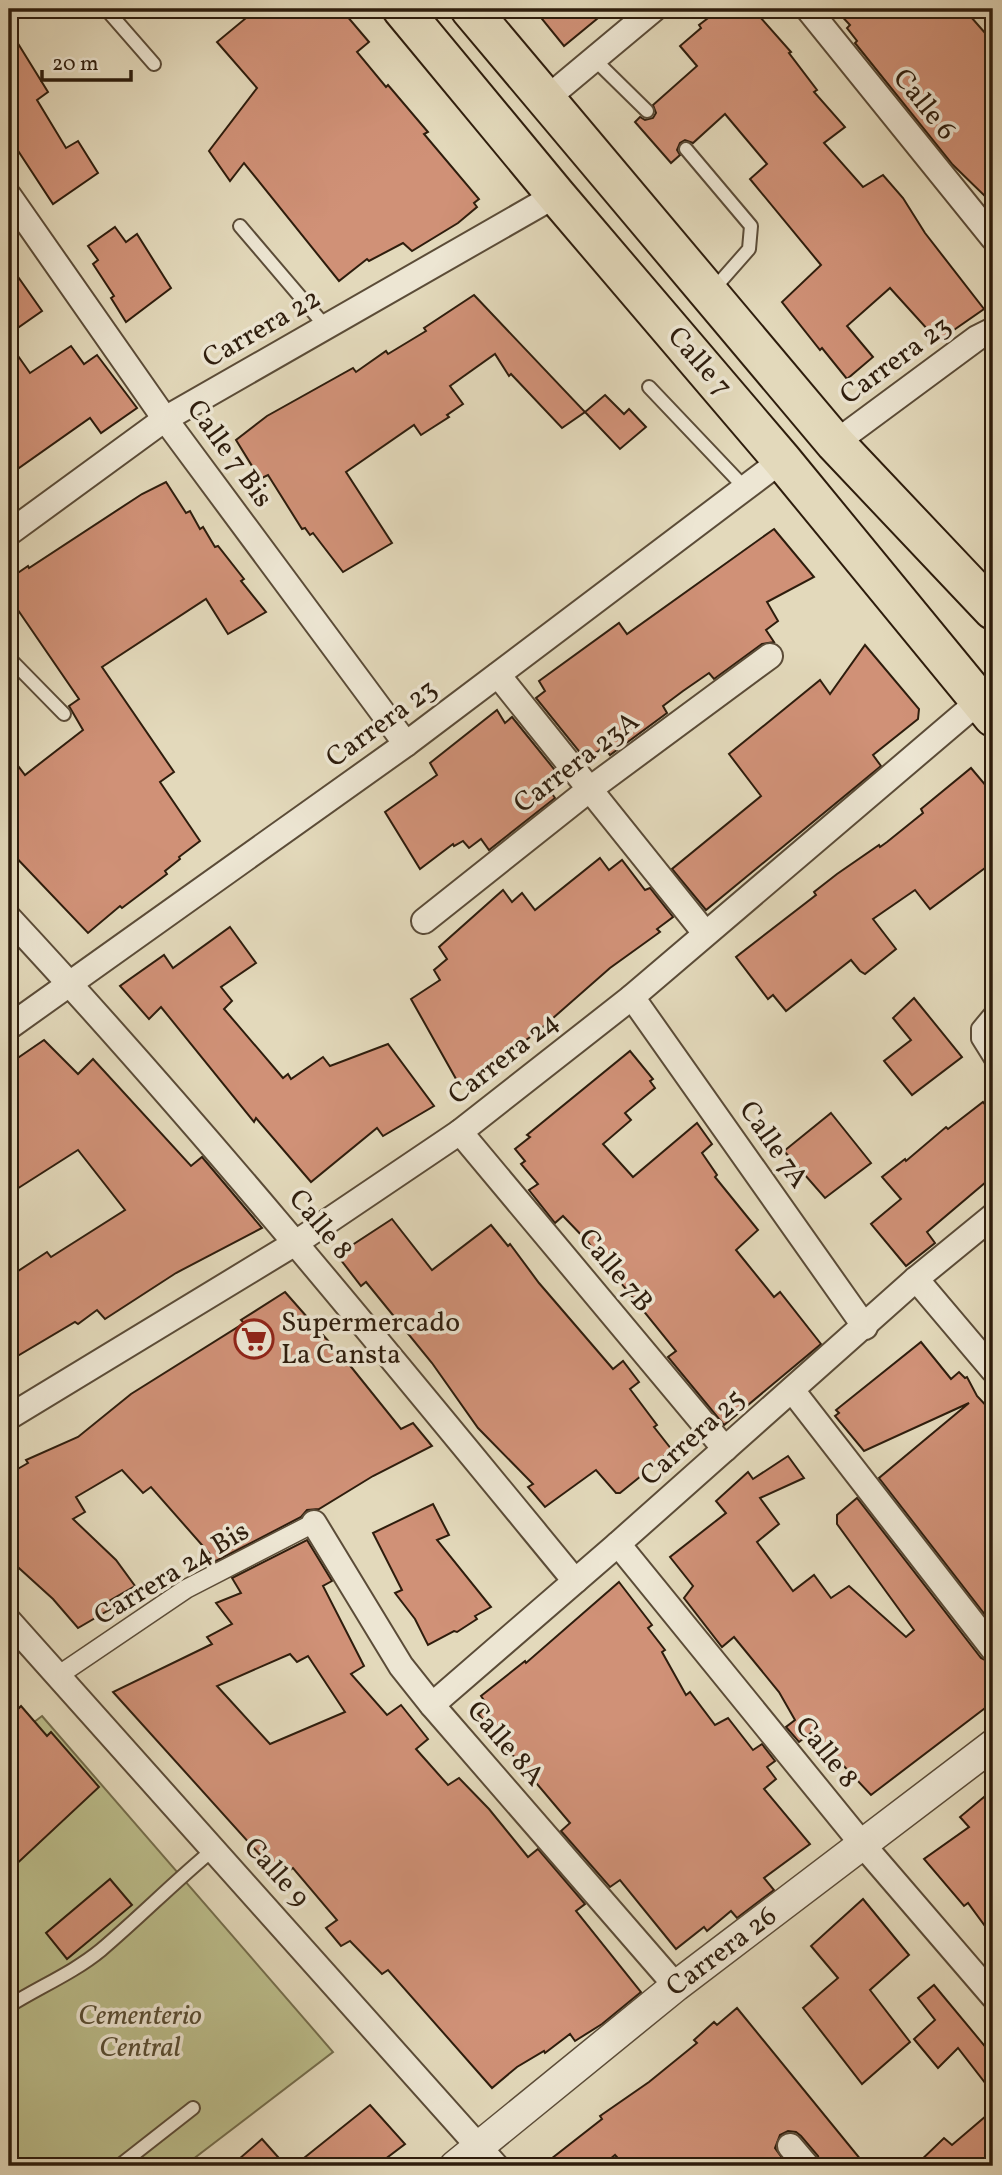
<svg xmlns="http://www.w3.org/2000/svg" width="1002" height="2175" font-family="Vollkorn,serif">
  <rect width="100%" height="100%" fill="#e3d9bb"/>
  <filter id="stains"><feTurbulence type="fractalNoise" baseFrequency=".00286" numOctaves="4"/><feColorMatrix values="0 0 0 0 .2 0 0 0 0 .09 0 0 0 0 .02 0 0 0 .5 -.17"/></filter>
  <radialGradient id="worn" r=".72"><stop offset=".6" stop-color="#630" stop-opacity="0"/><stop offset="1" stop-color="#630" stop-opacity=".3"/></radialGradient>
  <path fill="#bbbd8b" stroke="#746d4c" stroke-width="2" d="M42,1716L333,2052L184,2166H9V1741Z"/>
  <g fill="#d09177" stroke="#2e1d0d" stroke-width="2" fill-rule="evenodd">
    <path d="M257,9H341L369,42L357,52L386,87L388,85L428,132L424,134L479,199L474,203L477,207L458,223L412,251L403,243L369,261L367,259L339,281L244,163L230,181L209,151L257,88L217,42Z"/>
    <path d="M555,9H609L564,46L542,19Z"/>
    <path d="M720,9H753L791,52L789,53L817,90L814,92L845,127L824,143L863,187L883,175L903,198L925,233L984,309L938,341L890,288L847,326L873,357L847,379L822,348L820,350L782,302L821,265L750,179L767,164L725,114L693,143L685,140L680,143L677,150L680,155L671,163L635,122L640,117L645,120L653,118L656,113L653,105L697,66L680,46L701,28L699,25Z"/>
    <path d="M835,9H964L993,42V204L952,164L855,43L857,41L847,28L850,25Z"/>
    <path d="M9,29L48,92L37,100L66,148L78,141L98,173L53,204L9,137Z"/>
    <path d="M115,227L126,242L137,234L171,288L126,322L111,298L114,296L93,264L98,260L88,246Z"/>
    <path d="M9,264L42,311L9,334Z"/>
    <path d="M474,295L585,412L562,428L511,374L509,376L495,354L450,386L463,404L447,415L449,417L421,435L414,425L346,472L392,543L343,572L313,533L310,535L305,528L302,529L268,475L260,479L236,440L267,416L353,368L356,372L386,351L388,354L426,331L424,328Z"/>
    <path d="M9,343L30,373L71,346L84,364L97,355L137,408L101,433L90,418L9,475Z"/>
    <path d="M605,395L624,414L629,409L646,427L620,449L585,412Z"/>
    <path d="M166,482L186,513L190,511L200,529L203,527L215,547L218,546L244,579L241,581L266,612L228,634L206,599L102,667L174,772L160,782L200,841L179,857L180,859L165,871L167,874L122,908L120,906L88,933L9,850V754L25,775L83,730L69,706L79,699L9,597V579L28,566L29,568L142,494Z"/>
    <path d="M774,529L814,577L767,602L778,621L766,630L774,642L762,644L714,679L709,673L683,691L663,706L667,713L610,755L604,747L591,756L588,751L582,755L536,698L545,691L539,681L619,623L627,634Z"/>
    <path d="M865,645L919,709L918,719L873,755L881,766L706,910L672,869L761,796L729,754L820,680L830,694Z"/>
    <path d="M497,710L505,723L512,717L558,774L545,784L555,798L489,850L481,839L469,848L463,841L454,846L453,844L420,869L385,812L437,775L430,763Z"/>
    <path d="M971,768L993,794V862L930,909L915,890L873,919L896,949L865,974L860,971L851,960L786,1011L773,995L768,999L736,957L816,895L814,892L837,874L879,845L880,847L887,842L923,813L921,809Z"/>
    <path d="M600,858L609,870L622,860L645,890L650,888L673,917L657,929L660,932L610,968L536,1033L460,1086L411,999L440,980L434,970L447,959L439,947L503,890L512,902L522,893L535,910Z"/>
    <path d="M230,927L256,963L221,987L232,1001L224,1009L283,1078L288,1074L291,1079L323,1057L330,1066L388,1044L434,1106L383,1136L377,1128L311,1182L256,1118L254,1122L161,1007L149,1019L120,986L164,955L173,968Z"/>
    <path d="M914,998L962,1057L912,1095L884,1061L911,1040L893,1018Z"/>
    <path d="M44,1040L78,1074L93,1059L191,1166L202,1157L262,1228L176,1273L105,1319L97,1310L78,1324L75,1322L9,1361V1277L47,1252L51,1257L125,1210L78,1150L9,1194V1064Z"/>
    <path d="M630,1051L653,1079L650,1081L655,1088L625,1113L631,1120L603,1144L633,1177L697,1123L712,1144L702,1153L717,1175L715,1177L758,1230L736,1250L774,1297L780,1292L821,1344L724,1425L668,1357L676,1351L587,1241L563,1216L555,1223L529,1190L538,1184L521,1164L525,1161L515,1149L530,1137L527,1135Z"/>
    <path d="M983,1102L993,1115V1176L927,1232L935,1243L906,1266L871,1224L901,1199L882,1177L905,1159L906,1161L946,1127L948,1129Z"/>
    <path d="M831,1113L871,1163L825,1198L784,1151Z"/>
    <path d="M392,1219L432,1270L491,1225L508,1246L510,1244L539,1283L613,1369L623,1361L639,1382L630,1389L657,1425L654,1427L672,1450L640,1474L641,1476L620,1493H616L596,1470L545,1507L528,1487L533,1484L478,1428L432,1363L366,1282L361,1286L337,1255Z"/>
    <path d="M285,1292L352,1368L401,1429L413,1423L432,1446L373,1476L319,1509L307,1510L301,1517L216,1561L151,1487L143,1493L122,1470L76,1497L85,1512L73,1519L116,1560L135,1586L109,1601L114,1607L78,1628L53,1599L9,1559V1474L28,1463L26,1460L78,1437L131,1394L244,1323L241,1320Z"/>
    <path d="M921,1342L951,1379L959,1372L965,1378L967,1377L977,1396L993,1413V1625L879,1478L969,1403L864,1451L835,1416L839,1413L836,1410Z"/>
    <path d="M788,1456L804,1478L760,1498L779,1524L757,1542L793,1591L814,1575L831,1598L849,1586L906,1637L914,1630L837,1524V1515L857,1498L981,1658L993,1664V1702L871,1795L812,1732L799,1742L786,1727L795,1720L779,1692L734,1637L722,1647L684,1598L693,1586L670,1557L726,1513L716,1501L748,1472L753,1479Z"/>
    <path d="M433,1504L449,1535L437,1540L491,1607L475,1616L477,1619L457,1632L454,1631L428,1645L415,1619L395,1593L402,1590L373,1533Z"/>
    <path d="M307,1540L332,1581L323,1586L364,1666L351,1674L387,1715L401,1705L428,1739L416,1749L448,1785L459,1778L489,1809L528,1857L538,1849L585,1904L576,1911L641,1992L602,2024L575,2041L570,2034L545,2053L544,2051L517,2067L492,2088L388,1970L382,1974L350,1941L341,1946L326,1928L337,1920L293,1868L280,1877L113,1692L212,1644L207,1637L232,1624L216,1603L241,1593L232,1578ZM290,1654L297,1662L308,1656L345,1712L270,1744L217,1686Z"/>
    <path d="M619,1582L652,1625L648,1628L665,1650L662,1652L686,1695L690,1692L715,1725L728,1718L753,1750L762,1744L775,1761L767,1767L776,1779L764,1789L810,1844L764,1878L774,1890L737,1918L731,1911L707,1931L704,1927L676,1949L620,1880L610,1887L561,1831L570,1823L478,1714L488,1706L481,1696L525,1661L526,1663Z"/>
    <path d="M21,1706L47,1736L51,1732L99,1787L9,1871V1718Z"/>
    <path d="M984,1797L992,1810L993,1809V1937L968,1903L964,1906L924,1859L969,1827L960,1817Z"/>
    <path d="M110,1879L132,1905L67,1959L46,1933Z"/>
    <path d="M863,1899L909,1955L870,1990L910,2042L862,2084L803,2008L838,1978L811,1946Z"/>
    <path d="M934,1985L993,2056V2093L958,2048L938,2068L914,2039L935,2020L918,1998Z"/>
    <path d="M737,2008L866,2166H821L818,2156L801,2136L796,2132L788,2131L780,2135L775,2148L788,2166H625L615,2155L602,2166H542L602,2119L600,2116L649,2082L697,2043L694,2040L714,2022L717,2025Z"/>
    <path d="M370,2105L405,2144L376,2166H294Z"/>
    <path d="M993,2110V2166H915L944,2138L952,2145Z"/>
    <path d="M262,2139L286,2166H231Z"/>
  </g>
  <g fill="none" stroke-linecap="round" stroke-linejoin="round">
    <g stroke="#5b4c38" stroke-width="16">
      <g id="service">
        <path d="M106,9L154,64"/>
        <path d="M594,59L647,111"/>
        <path d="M686,149L751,226L749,249L712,291"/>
        <path d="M240,226L326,327"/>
        <path d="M649,387L745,488"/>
        <path d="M9,658L64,714"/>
        <path d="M993,1010L978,1028V1039L993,1063"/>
        <path d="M9,2006C39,1987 73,1973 101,1950C140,1917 175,1881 214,1849"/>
        <path d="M119,2166L193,2108"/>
      </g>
    </g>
    <g stroke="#5b4c38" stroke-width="21">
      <path id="pedestrian" d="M59,1675L186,1589L314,1523"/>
    </g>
    <g stroke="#5b4c38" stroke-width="28">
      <g id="minor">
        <path d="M808,9L993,238"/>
        <path d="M545,100L654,9"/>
        <path d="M9,196L165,419L406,744"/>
        <path d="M835,443L977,338L993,330"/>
        <path d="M9,533L165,419L556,195"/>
        <path d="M498,675L705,933"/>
        <path d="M9,918C207,1131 390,1356 575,1581"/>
        <path d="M424,921L590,789L770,656"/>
        <path d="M632,997L865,1327"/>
        <path d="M9,1027L406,744L782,460"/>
        <path d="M460,1132L725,1449"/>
        <path d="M916,1279L993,1370"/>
        <path d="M792,1390L993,1649"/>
        <path d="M9,1417L297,1242L460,1132L632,997L991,691"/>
        <path d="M314,1523L401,1666L432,1705L676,1986"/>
        <path d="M618,1544L863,1845L993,1996"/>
        <path d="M9,1621L496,2166"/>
        <path d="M432,1705L618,1544L916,1279L993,1216"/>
        <path d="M790,2146L807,2166"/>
      </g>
    </g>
    <g stroke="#5b4c38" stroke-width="33">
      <path id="tertiary" d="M455,2166L676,1986L993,1745"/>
    </g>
    <g stroke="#2e1d0d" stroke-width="42">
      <g id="primary">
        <path d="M402,9L556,195L782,460L993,717"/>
        <path d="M470,9L835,443L993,610"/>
      </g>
    </g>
    <use href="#service" stroke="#ede6d3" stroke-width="12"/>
    <use href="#pedestrian" stroke="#ede6d3" stroke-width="18"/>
    <use href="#minor" stroke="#ede6d3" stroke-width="24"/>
    <use href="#tertiary" stroke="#ede6d3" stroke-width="30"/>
    <use href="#primary" stroke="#e3d9bb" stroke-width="38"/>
  </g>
  <defs>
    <g id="supermarket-ring" transform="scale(2.0125)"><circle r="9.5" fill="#ede6d3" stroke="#8f2418" stroke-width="1.5"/><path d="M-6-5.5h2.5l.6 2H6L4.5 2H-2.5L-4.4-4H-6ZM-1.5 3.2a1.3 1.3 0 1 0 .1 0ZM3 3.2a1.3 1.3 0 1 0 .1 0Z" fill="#8f2418"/></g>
  </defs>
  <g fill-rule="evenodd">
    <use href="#supermarket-ring" x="254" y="1339"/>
  </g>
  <g text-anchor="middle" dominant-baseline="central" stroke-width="7" stroke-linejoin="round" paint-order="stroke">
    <g font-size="28" fill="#2e1d0d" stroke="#ede6d3">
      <text transform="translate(924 105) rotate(51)">Calle 6</text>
      <text transform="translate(262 329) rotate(-30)">Carrera 22</text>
      <text transform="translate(896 361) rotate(-36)">Carrera 23</text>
      <text transform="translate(699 362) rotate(49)">Calle 7</text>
      <text transform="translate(229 454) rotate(54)">Calle 7 Bis</text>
      <text transform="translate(382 724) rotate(-36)">Carrera 23</text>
      <text transform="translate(577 763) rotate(-37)">Carrera 23A</text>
      <text transform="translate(504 1059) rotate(-38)">Carrera 24</text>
      <text transform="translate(773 1145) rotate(55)">Calle 7A</text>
      <text transform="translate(320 1225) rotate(50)">Calle 8</text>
      <text transform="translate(615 1271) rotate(50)">Calle 7B</text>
      <text transform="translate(693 1438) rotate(-42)">Carrera 25</text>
      <text transform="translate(172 1574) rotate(-31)">Carrera 24 Bis</text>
      <text transform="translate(505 1744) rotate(49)">Calle 8A</text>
      <text transform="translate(826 1753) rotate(51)">Calle 8</text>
      <text transform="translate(276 1873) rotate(48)">Calle 9</text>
      <text transform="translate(722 1952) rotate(-37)">Carrera 26</text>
    </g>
    <g font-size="28" fill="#2e1d0d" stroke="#ede6d3" text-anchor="start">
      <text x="281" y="1323">Supermercado<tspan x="281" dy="32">La Cansta</tspan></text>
    </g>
    <g font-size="28" font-style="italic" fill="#584d33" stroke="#ede6d3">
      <text x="140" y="2016">Cementerio<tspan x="140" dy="32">Central</tspan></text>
    </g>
  </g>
  <rect width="1002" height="2175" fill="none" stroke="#e3d9bb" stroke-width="35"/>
  <rect x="10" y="10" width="981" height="2154" fill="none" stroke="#2e1d0d" stroke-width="3.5"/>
  <rect x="18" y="18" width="967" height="2140" fill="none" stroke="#2e1d0d" stroke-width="2"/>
  <path d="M42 70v10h89v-10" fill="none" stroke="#2e1d0d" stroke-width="3.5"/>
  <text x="52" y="70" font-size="21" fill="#2e1d0d" stroke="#ede6d3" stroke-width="5" paint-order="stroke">20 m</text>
  <rect width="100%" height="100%" filter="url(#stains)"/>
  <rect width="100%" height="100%" fill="url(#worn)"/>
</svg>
